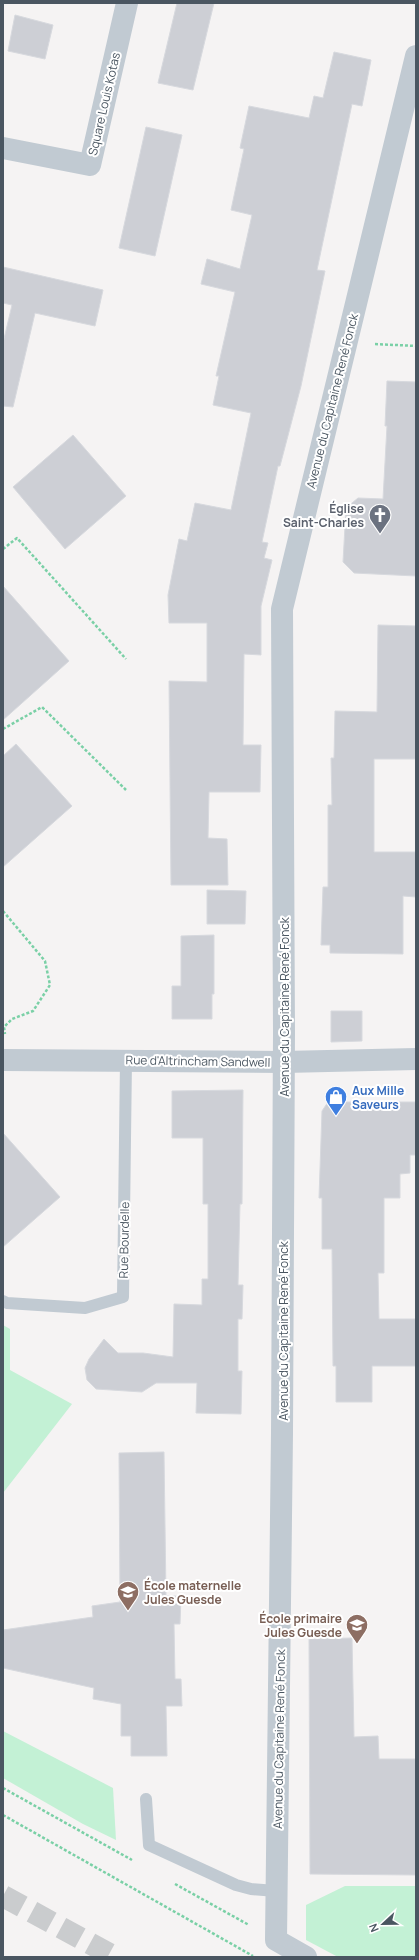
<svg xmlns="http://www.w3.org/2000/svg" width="419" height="1960" font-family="Manrope,sans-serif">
  <rect width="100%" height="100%" fill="#f5f3f3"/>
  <g fill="#c3f1d5">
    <path d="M3,1325L10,1329V1370L72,1404L3,1493Z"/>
    <path d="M3,1731L113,1788L116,1840L83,1824L3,1778Z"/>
    <path d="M345,1886H416V1957H338L306,1940V1905Z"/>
  </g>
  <g fill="#cdcfd5" stroke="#d7d9de">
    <path d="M177,3H214L193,90L158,83Z"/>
    <path d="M15,15L53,25L45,59L8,51Z"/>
    <path d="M334,52L371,60L362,106L352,104L317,270L325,271L301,386L280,466H278L262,542L268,543L264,558L272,560L261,606V655L244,654L243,745H261L260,792H209L208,838L227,839L228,885H171L169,681L207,682V623H169L168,595L179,539L187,541L195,503L231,510L251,413L213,405L219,376H216L235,292L201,284L207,259L240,269L252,215L231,210L244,149L240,148L249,106L309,118L314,96L323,98Z"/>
    <path d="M146,127L182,135L155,256L119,248Z"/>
    <path d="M3,267L103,290L95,326L35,313L13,407L3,406V343L12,305L3,303Z"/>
    <path d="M387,381L416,382V576L354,573L343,562L346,508L358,498L383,499L387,426H385Z"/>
    <path d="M73,435L126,496L65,549L13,487Z"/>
    <path d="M3,586L69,661L3,720Z"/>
    <path d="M378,625L416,626V759H374V852H416V897L403,896V954L330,953V945H321L323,887H328V805H332L331,758H334L335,711L377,712Z"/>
    <path d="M16,744L72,806L3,867V756Z"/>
    <path d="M207,890L246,891L245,924H207Z"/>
    <path d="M214,935V994H212V1019H172V986H181V936Z"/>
    <path d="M331,1011H362V1041L331,1042Z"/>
    <path d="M243,1090L242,1204H240L238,1285H243L242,1319H238V1371H242L241,1414L196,1413L197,1383H156L142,1392L96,1389L87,1380L85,1368L89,1359L104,1339L118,1353H143L173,1357L174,1304L202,1305V1279H208V1204H203V1138H172V1091Z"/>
    <path d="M328,1102H416V1155H410V1173L400,1174V1198H384V1273H378L379,1319H416V1366H372V1402H336V1366H333L332,1249H322V1198H319L322,1111Z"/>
    <path d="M3,1133L60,1197L3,1247Z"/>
    <path d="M164,1452L166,1596H181L180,1624H174L175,1679H181L182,1706H166L167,1756H131V1736H121V1704L93,1699L94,1688L3,1668V1630L93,1617L92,1606L120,1602L119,1453Z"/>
    <path d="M352,1638L354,1737L378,1736L379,1759H416V1875L310,1874L309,1639Z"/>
  </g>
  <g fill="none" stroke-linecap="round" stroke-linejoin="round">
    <path stroke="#caccce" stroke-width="22" stroke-dasharray="22 11" stroke-linecap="butt" d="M3,1896L115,1957"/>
    <g stroke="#7ad0a6" stroke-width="2.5" stroke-dasharray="3 2" stroke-linecap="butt">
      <path d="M375,344L416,346"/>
      <path d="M3,549L17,538L126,659"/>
      <path d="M3,729L42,707L126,790"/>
      <path d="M3,911L45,961L50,985L33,1011L12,1019L4,1027L5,1034"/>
      <path d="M3,1788L132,1860"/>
      <path d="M3,1815L253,1956"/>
      <path d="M175,1884L249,1925"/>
    </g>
    <g stroke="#c1cad2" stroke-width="12">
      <path d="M3,1301L7,1303L85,1308L123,1297L126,1060"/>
      <path d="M146,1799L149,1845L236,1885L251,1889L276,1891"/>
    </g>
    <g stroke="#c1cad2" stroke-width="22">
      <path d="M3,148L90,165L127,3"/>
      <path d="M3,1060L284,1062L416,1059"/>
      <path d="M306,1957L276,1940L282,1433L284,1033L282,609L416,56"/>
    </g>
  </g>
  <defs>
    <g id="church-pin" transform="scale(1.15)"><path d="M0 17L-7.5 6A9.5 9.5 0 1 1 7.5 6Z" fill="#6b7280" stroke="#fff"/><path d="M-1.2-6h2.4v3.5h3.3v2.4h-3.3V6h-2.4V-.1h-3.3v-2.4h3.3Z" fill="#fff"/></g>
    <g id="shop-pin" transform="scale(1.15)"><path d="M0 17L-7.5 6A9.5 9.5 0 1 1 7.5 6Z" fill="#3f7fe0" stroke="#fff"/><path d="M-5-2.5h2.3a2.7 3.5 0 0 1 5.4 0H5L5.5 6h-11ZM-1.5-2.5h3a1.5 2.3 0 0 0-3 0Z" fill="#fff"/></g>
    <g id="school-pin" transform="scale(1.15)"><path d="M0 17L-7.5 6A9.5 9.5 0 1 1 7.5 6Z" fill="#8d6e63" stroke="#fff"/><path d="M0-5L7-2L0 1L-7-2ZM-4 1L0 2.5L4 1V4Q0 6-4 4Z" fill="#fff"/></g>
  </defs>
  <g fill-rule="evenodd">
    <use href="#church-pin" x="380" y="515"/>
    <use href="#shop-pin" x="336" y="1097"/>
    <use href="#school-pin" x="128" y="1592"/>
    <use href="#school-pin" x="357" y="1625"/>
  </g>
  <g text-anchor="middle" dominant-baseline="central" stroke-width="4" stroke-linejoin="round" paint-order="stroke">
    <g font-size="12" fill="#4a5661" stroke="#fff">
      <text transform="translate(104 104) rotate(-77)">Square Louis Kotas</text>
      <text transform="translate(332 401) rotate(-76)">Avenue du Capitaine René Fonck</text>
      <text transform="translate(284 1007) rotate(-90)">Avenue du Capitaine René Fonck</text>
      <text transform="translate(198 1061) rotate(1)">Rue d'Altrincham Sandwell</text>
      <text transform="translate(124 1240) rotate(-89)">Rue Bourdelle</text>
      <text transform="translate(283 1331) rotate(-90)">Avenue du Capitaine René Fonck</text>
      <text transform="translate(279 1739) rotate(-89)">Avenue du Capitaine René Fonck</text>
    </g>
    <g font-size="12" font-weight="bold" fill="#5b616d" stroke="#fff" text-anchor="end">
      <text x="364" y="508">Église<tspan x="364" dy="14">Saint-Charles</tspan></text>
    </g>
    <g font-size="12" font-weight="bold" fill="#366cbe" stroke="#fff" text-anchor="start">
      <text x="352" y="1090">Aux Mille<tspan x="352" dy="14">Saveurs</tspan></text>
    </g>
    <g font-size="12" font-weight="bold" fill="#785e54" stroke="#fff" text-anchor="start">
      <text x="144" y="1585">École maternelle<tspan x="144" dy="14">Jules Guesde</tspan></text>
      <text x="342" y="1618" text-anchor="end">École primaire<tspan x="342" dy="14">Jules Guesde</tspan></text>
    </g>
  </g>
  <rect width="419" height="1960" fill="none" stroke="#4a5661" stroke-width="8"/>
  <g transform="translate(383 1924) rotate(248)" stroke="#ffffff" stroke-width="3" paint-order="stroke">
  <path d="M0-3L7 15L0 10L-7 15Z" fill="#4a5661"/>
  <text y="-6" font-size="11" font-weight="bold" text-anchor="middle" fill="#4a5661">N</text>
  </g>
</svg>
